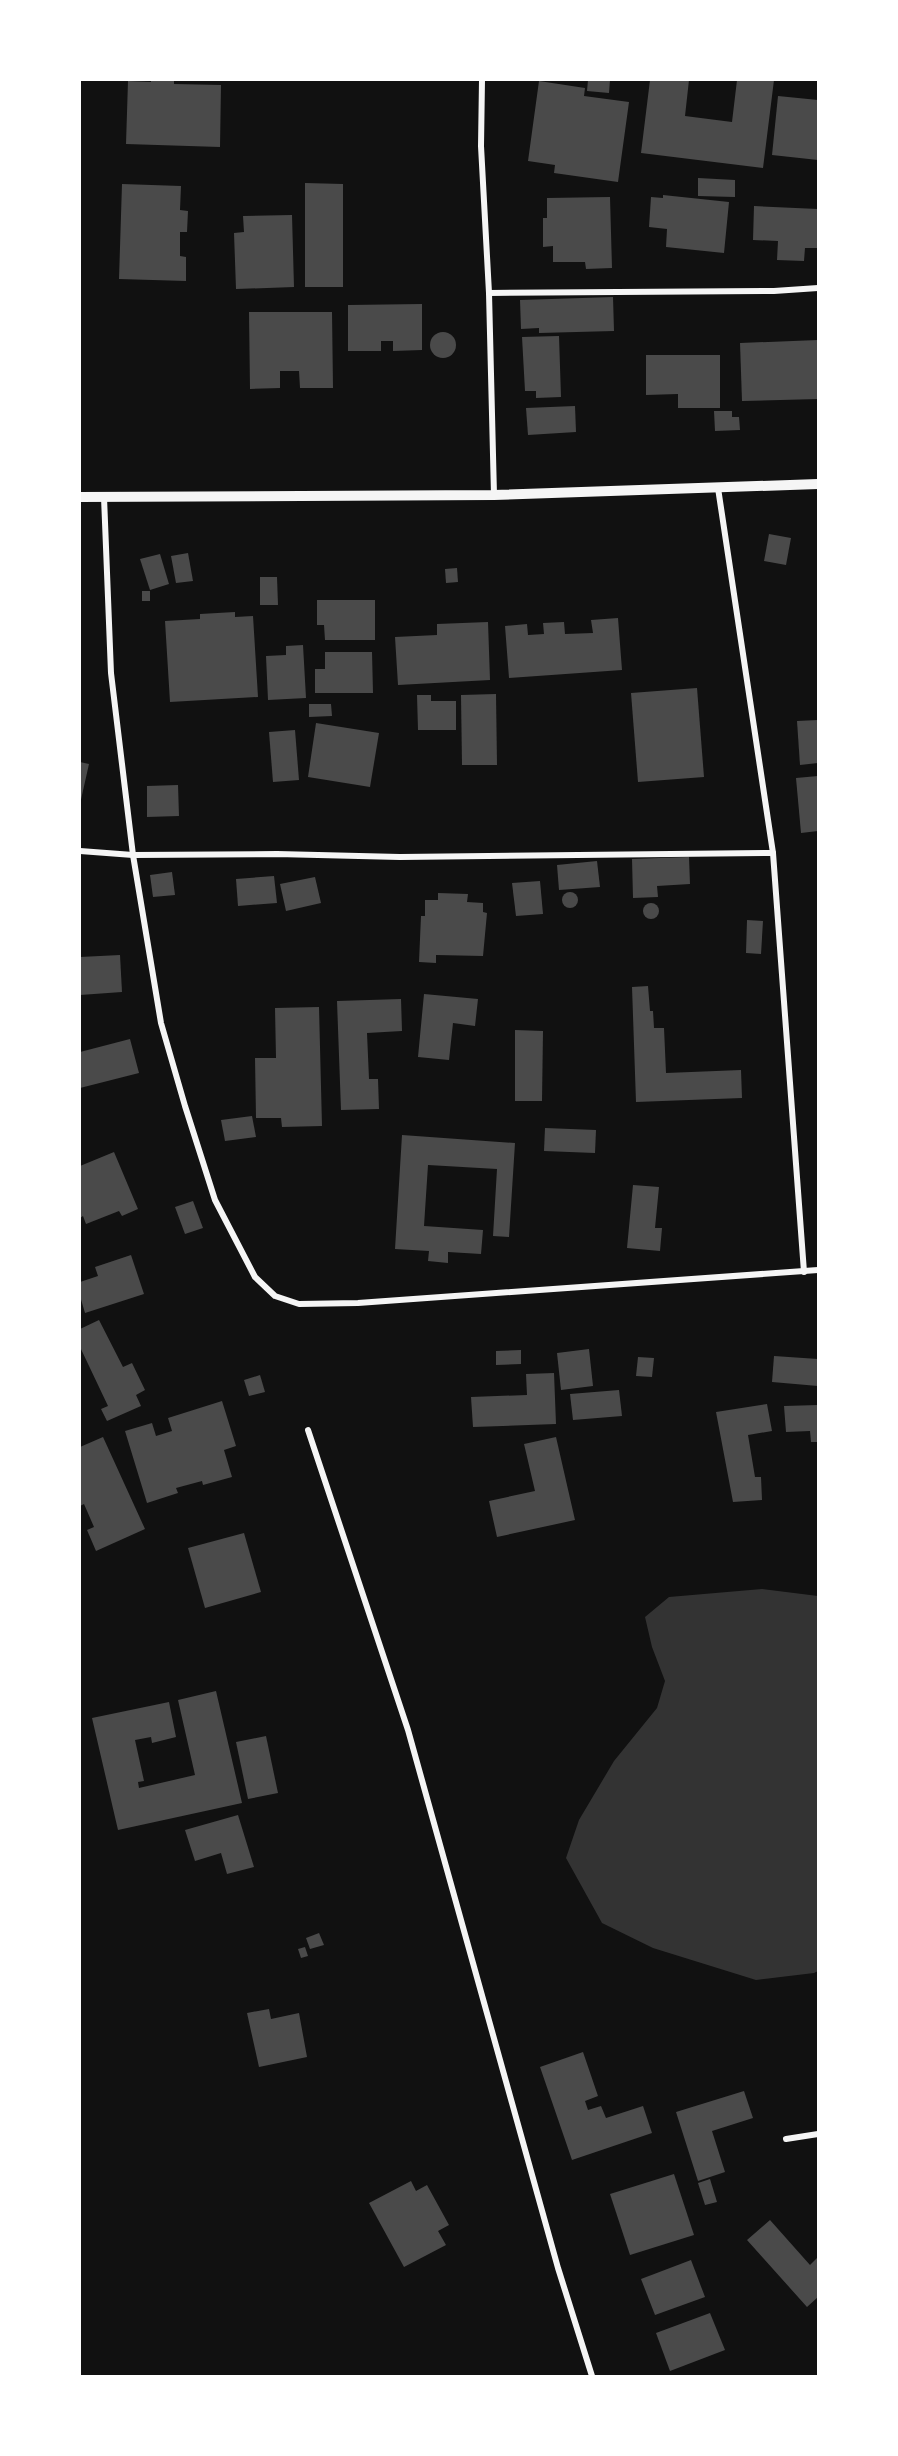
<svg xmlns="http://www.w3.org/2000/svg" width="898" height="2456" font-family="'Noto Sans',sans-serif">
  <rect width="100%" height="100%" fill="#111"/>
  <path fill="#333" d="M762,1589L818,1596V1971L814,1973L756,1980L653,1948L602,1923L566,1858L579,1820L614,1761L657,1708L665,1681L652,1647L645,1617L669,1597Z"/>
  <g fill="#4a4a4a">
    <path d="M151,80H174V84L221,85L220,147L126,144L128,81L151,82Z"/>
    <path d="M588,80H610L609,93L587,91Z"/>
    <path d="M650,80H689L685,116L732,122L737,80H774L763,168L641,153Z"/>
    <path d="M539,81L585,88L584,96L629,102L618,182L554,173L555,165L528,161Z"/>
    <path d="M778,96L818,100V160L772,155Z"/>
    <path d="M698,178L735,180V197L698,196Z"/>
    <path d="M305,183L343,184V287H305Z"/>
    <path d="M122,184L181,186L180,210L188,211L187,232H180V256L186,257V281L119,279Z"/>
    <path d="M663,195L729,202L724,253L666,247L667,229L649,227L651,197L663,198Z"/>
    <path d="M610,197L612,268L586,269L585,262H553V246L543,247V218H547V198Z"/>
    <path d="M754,206L818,209V248H805L804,261L777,260L778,241L753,240Z"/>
    <path d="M292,215L294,287L236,289L234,233L244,232L243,216Z"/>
    <path d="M613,297L614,331L539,333V328L521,329L520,300Z"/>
    <path d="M422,304V350L393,351V341H381V351H348V305Z"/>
    <path d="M249,312H332L333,388H300L299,371H280V388L250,389Z"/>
    <circle cx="443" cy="345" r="13"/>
    <path d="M559,336L561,397L536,398V391H525L522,337Z"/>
    <path d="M818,340V399L742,401L740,343Z"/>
    <path d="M646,355H720V408H678V394L646,395Z"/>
    <path d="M575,406L576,432L528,435L526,408Z"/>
    <path d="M714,411H732V417H739L740,430L715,431Z"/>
    <path d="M769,534L791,538L786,565L764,561Z"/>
    <path d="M188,553L193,581L176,583L171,556Z"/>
    <path d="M160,554L169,584L150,590L140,559Z"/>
    <path d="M457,568L458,582L446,583L445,569Z"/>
    <path d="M260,577H277L278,605H260Z"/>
    <rect x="142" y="591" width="8" height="10"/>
    <path d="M317,600H375V640H325L324,625H317Z"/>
    <path d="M235,612V617L253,616L258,697L170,702L165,621L200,619V614Z"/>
    <path d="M618,618L622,670L509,678L505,626L527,624L528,635L544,634L543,623L564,622L565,634L593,633L591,620Z"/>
    <path d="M488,622L490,680L398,685L395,637L437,635V624Z"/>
    <path d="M303,645L306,698L268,700L266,656L286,655V646Z"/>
    <path d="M325,652H372L373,693H315V669H325Z"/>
    <path d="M697,688L704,777L638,782L631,693Z"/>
    <path d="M496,694L497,765H462L461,695Z"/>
    <path d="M417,695H431V701H456V730H418Z"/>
    <path d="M309,704H331L332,716L309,717Z"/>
    <path d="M818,720V763L800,765L797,721Z"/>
    <path d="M316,723L379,733L370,787L308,777Z"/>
    <path d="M295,730L299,780L273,782L269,732Z"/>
    <path d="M80,762L89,764L80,804Z"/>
    <path d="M818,776V831L801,833L796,778Z"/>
    <path d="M178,785L179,816L147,817V786Z"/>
    <path d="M689,857L690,884L657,886L658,897L633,898L632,859Z"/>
    <path d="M597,861L600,887L559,890L557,865Z"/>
    <path d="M172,872L175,895L153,897L150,875Z"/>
    <path d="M274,876L277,903L238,906L236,879Z"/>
    <path d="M315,877L321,903L286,911L280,884Z"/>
    <path d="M540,881L543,914L516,916L512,883Z"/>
    <circle cx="570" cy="900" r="8"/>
    <path d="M438,893L468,894L467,902L483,903V912L487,913L483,956L436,955V963L419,962L421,916H425V900H438Z"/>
    <circle cx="651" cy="911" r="8"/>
    <path d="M747,920L763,921L761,954L746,953Z"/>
    <path d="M120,955L122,992L80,995V957Z"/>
    <path d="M648,986L650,1011H653L654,1028H664L666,1073L741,1070L742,1098L636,1102L632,987Z"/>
    <path d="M424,994L478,999L475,1026L453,1023L449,1060L418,1057Z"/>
    <path d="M401,999L402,1031L367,1033L369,1079H378L379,1109L341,1110L337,1001Z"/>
    <path d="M319,1007L322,1126L282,1127L281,1118H256L255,1058H276L275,1008Z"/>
    <path d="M515,1030L543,1031L542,1101H515Z"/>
    <path d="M130,1039L139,1073L80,1088V1052Z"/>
    <path d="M252,1116L256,1137L225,1141L221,1120Z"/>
    <path d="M545,1128L596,1130L595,1153L544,1151Z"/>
    <path d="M402,1135L515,1143L509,1237L493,1236L497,1169L428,1165L424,1226L483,1230L481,1254L448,1252V1263L428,1261L429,1251L395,1249Z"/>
    <path d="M114,1152L138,1209L122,1216L119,1211L86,1224L83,1216L80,1218V1166Z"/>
    <path d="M633,1185L659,1187L655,1228H662L660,1251L627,1248Z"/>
    <path d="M193,1201L203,1228L185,1234L175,1207Z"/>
    <path d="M131,1255L144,1294L85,1313L80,1296V1282L98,1276L95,1267Z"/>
    <path d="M99,1320L123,1367L132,1363L145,1390L136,1395L141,1406L107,1421L101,1409L108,1406L80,1347V1329Z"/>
    <path d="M589,1349L593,1386L561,1390L557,1353Z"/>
    <path d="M521,1350V1364L496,1365V1351Z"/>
    <path d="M774,1356L818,1359V1386L772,1382Z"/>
    <path d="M638,1357L654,1358L652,1377L636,1376Z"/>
    <path d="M554,1373L556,1424L473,1427L471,1397L527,1395L526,1374Z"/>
    <path d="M260,1375L265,1392L249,1396L244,1380Z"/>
    <path d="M619,1390L622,1416L573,1420L570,1394Z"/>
    <path d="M222,1401L236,1446L224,1450L232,1477L203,1485L202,1481L176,1488L178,1493L147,1503L125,1431L152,1423L156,1436L172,1431L168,1418Z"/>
    <path d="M767,1404L772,1431L748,1435L755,1477H761L762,1500L733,1502L716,1412Z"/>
    <path d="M818,1405V1442H811L810,1431L786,1432L784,1406Z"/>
    <path d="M103,1437L145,1529L96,1551L87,1530L94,1527L84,1504L80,1506V1447Z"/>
    <path d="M556,1437L575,1520L497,1537L489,1501L535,1491L524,1444Z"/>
    <path d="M244,1533L261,1592L205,1608L188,1548Z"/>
    <path d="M216,1691L242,1803L118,1830L92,1718L169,1702L176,1737L152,1743L151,1737L135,1740L144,1781L138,1782L139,1788L195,1775L178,1700Z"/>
    <path d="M266,1736L278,1793L248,1799L236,1742Z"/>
    <path d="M238,1815L254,1867L227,1874L221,1853L195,1861L185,1830Z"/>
    <path d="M319,1933L324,1945L310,1949L306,1938Z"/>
    <path d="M305,1947L308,1956L301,1958L298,1949Z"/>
    <path d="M269,2009L271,2019L299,2013L307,2057L259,2067L247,2013Z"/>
    <path d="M583,2052L598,2096L585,2101L588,2110L601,2106L606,2118L643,2106L652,2133L572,2160L540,2067Z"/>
    <path d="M744,2091L753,2118L712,2131L725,2172L698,2181L676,2112Z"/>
    <path d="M674,2174L694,2235L630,2255L610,2194Z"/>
    <path d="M710,2179L717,2202L705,2205L698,2183Z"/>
    <path d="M411,2181L416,2191L427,2185L449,2225L438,2231L446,2245L404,2267L369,2203Z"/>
    <path d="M770,2220L810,2265L818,2257V2297L807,2307L747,2240Z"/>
    <path d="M691,2260L705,2297L655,2315L641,2279Z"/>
    <path d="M710,2313L725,2350L670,2371L656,2333Z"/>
  </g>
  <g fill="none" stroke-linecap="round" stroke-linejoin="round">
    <g stroke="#f5f5f5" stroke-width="6">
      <path d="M482,80L481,146L489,293L494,495"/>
      <path d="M489,293L774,291L818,288"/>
      <path d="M718,488L773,853L804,1272"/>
      <path d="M104,497L111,673L133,855L161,1023L185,1106L215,1200L255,1277L275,1296L299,1304L358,1303L818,1270"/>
      <path d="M80,851L133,855L277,854L400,857L773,853"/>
      <path d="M308,1430L408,1730L558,2268L592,2376"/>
      <path d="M786,2139L818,2134"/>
    </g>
    <path stroke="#f5f5f5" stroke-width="10" d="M80,497L494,495L818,484"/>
  </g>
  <rect width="898" height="2456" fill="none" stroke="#ffffff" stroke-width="162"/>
</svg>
